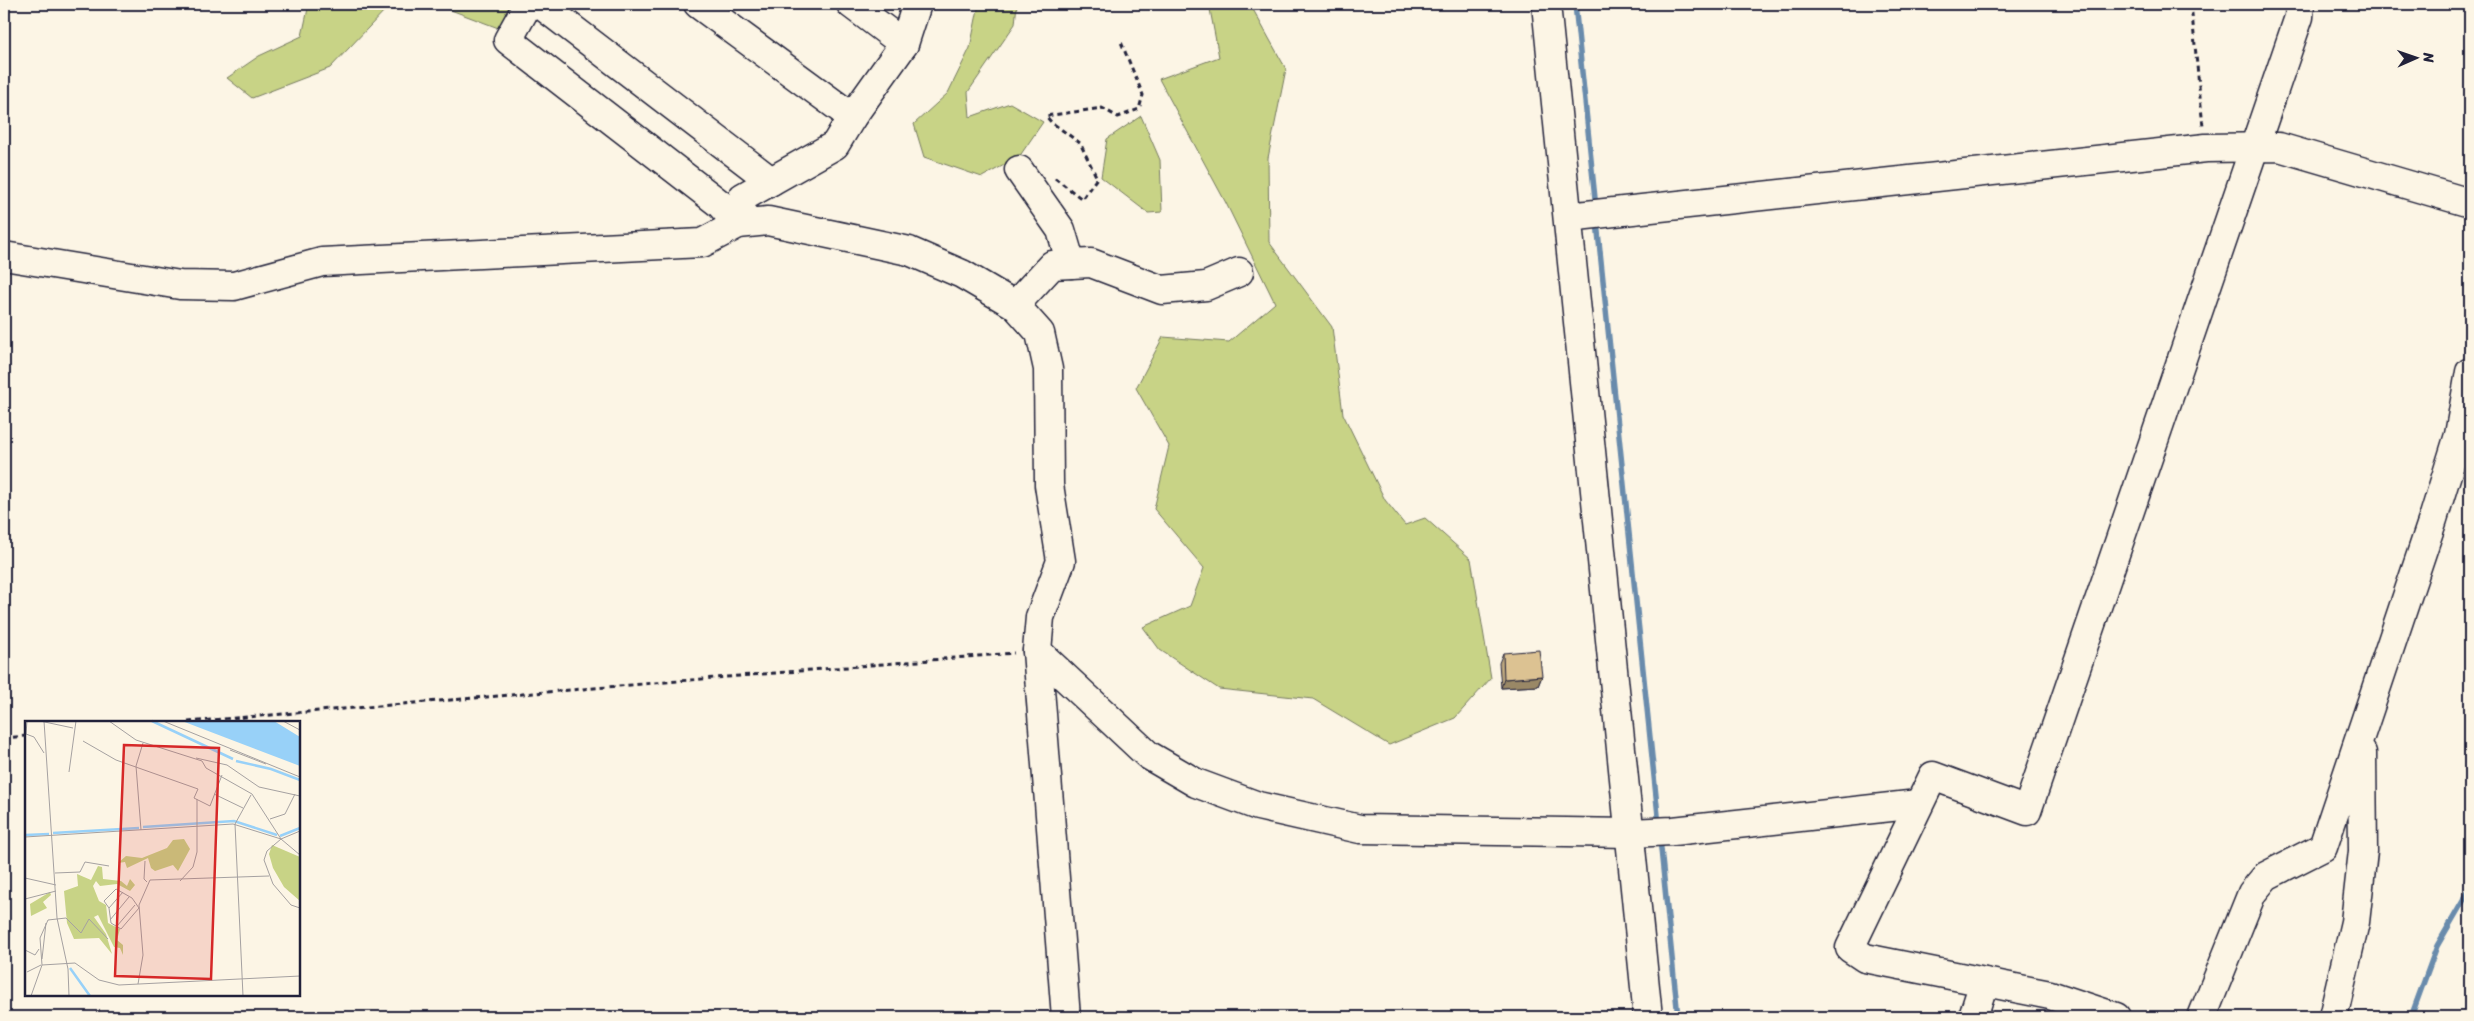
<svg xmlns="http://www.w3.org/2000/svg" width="2474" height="1021" font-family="Sriracha,sans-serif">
  <rect width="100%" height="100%" fill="#fcf5e5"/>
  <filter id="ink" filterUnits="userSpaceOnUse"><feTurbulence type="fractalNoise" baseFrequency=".02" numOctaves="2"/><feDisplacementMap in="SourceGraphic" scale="10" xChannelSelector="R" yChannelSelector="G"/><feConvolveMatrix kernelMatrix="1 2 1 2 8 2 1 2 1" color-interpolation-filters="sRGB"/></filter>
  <g filter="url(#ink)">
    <g fill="#c8d386" stroke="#757a60">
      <path d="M309,4H512L501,29L435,4L387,8L330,68L252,98L227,78L259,56L302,36Z"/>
      <path d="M979,4H1017L1015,24L968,92L970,117L1010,103L1043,122L1019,157L982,177L924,157L914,124L948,93L970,48Z"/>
      <path d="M1209,4H1250L1286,69L1268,158L1269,242L1332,327L1343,414L1385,500L1405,525L1425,518L1471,559L1491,678L1455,718L1389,745L1313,699L1219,689L1160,650L1143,627L1190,606L1204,568L1154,509L1169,446L1136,388L1163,337L1229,342L1275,303L1226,203L1159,79L1219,57Z"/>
      <path d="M1141,116L1160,160L1162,212L1148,213L1101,177L1107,139Z"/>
    </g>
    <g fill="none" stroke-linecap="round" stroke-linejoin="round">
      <g stroke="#698bac" stroke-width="5.5">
        <path d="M1575,4L1596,208"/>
        <path d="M1597,222L1659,825"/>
        <path d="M1660,839L1678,1017"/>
        <path d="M2411,1017L2437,946L2470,889"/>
      </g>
      <g stroke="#22223b" stroke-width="31">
        <g id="minor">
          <path d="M528,4L508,40L720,204L738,224"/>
          <path d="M540,4L771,181"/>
          <path d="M698,4L852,117"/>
          <path d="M851,4L904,44"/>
          <path d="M1546,4L1648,1017"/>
          <path d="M1019,170L1061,230L1071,264"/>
          <path d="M1568,217L2206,148L2279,147L2470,203"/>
          <path d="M738,224L743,197L835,145L852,117L904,44L917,4"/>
          <path d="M4,256L180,285L234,286L322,262L702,243L738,224L768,221L909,251L962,274L1015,305L1040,333L1048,369L1049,485L1061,561L1040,617L1037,651L1066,1017"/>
          <path d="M1015,305L1052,265L1091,263L1162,290L1206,286L1239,272"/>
          <path d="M1037,651L1148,755L1196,783L1258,806L1360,829L1630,833L1673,831L1918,804"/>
          <path d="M1973,1017L1984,982"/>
          <path d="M2116,1017L2050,995L1865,958L1850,948L1933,776L2027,811L2299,17L2300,4"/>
          <path d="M2202,1017L2252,893L2266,876L2323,847L2433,519L2459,435L2470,372"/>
          <path d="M2333,1017L2355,922L2363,851L2362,753"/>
        </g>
      </g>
      <g stroke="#22223b" stroke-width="3" stroke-dasharray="5 4" stroke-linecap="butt">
        <path d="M2191,4L2203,127"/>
        <path d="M1055,178L1082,199L1097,178L1080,143L1051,122L1046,116L1102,108L1118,117L1139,109L1143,95L1121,42"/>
        <path d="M188,722L1014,653"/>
        <path d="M4,738L26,736"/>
      </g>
      <use href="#minor" stroke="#fcf5e5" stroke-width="28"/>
    </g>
    <path fill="#bda77e" stroke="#22223b" d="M1503,653L1542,676L1538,686L1501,688L1499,663Z"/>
    <path fill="#9a8866" stroke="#22223b" d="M1542,676L1538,686L1501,688L1504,679Z"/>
    <path fill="#dcc292" stroke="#22223b" d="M1539,650L1542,676L1504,679L1503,653Z"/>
  </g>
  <g transform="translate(25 721)">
    <rect width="275" height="275" fill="#fcf5e5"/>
    <path d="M159,118L165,128L153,150L148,144L130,150L126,147L123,137L102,147L100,141L93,142L101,135L117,137L142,127L148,119ZM247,124L275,136V180L259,166L248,147L244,133ZM73,145L77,146L78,158L96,160L102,165L105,158L110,164L105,170L92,163L75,165L71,160L68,165L74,180L81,184L83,202L95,208L92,219L98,224V234L95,227L89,226L73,194L69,196L81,213L87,233L74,217L49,218L42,202L39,170L53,165L52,153L66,159ZM25,171L26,174L18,181L22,187L6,195L5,183Z" fill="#c8d386"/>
    <path d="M157,0H249L275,16V45Z" fill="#98d1f8"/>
    <path fill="none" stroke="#98d1f8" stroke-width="2.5" d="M127,0L208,38M211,40L246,48L275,59M118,106L209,100L252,114M28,112L114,107M0,114L24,113M255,115L275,107M45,247L65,275"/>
    <path fill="none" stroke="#a5a1a1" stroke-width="1" d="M2,0L1,13L9,16L19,32M15,0L48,7M19,0L32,197L43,248L44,275M84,0L111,19L177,40L181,47L227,73L256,118L275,134M138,0L275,56M258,0L275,9M58,20L91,39L173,68L169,77L185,85L197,54M205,29L241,43M171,37L202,44L234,66L275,75M44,51L51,0M189,73L218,87M245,98L260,93L270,73M116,109L111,45L118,22M275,110L256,118L242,130L239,139L248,163L266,184L275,187M0,116L208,103L256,118M120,140L119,158L122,161M30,152L55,151L60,141L84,145M0,157L31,164M155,160L168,146L172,131V78M91,168L107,177L114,187L96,208L86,202L84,187L79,180ZM0,178L31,170M84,187L98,171M85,199L104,176M92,205L110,184M0,229L10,234L14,228M17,238L21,202M17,244L15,217L23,199L41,197L56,212L64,198L83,218M2,251L16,244M113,263L118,234L114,184L125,159L244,155M6,275L17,244L50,242L74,259L94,264L275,255M218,275L210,103L226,74"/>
    <path fill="#d62828" fill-opacity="0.15" stroke="#d62828" stroke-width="2.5" d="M99,24L194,27L186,258L90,255Z"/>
    <rect width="275" height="275" fill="none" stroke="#22223b" stroke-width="2.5"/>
  </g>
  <rect width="2474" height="1021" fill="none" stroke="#fcf5e5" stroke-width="20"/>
  <rect x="10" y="10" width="2454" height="1001" fill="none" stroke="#22223b" stroke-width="2" filter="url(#ink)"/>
  <g transform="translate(2416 58) rotate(88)" stroke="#fcf5e5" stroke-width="4" paint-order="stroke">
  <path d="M0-4L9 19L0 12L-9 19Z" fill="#22223b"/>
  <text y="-8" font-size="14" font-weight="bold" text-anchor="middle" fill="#22223b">N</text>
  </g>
</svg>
